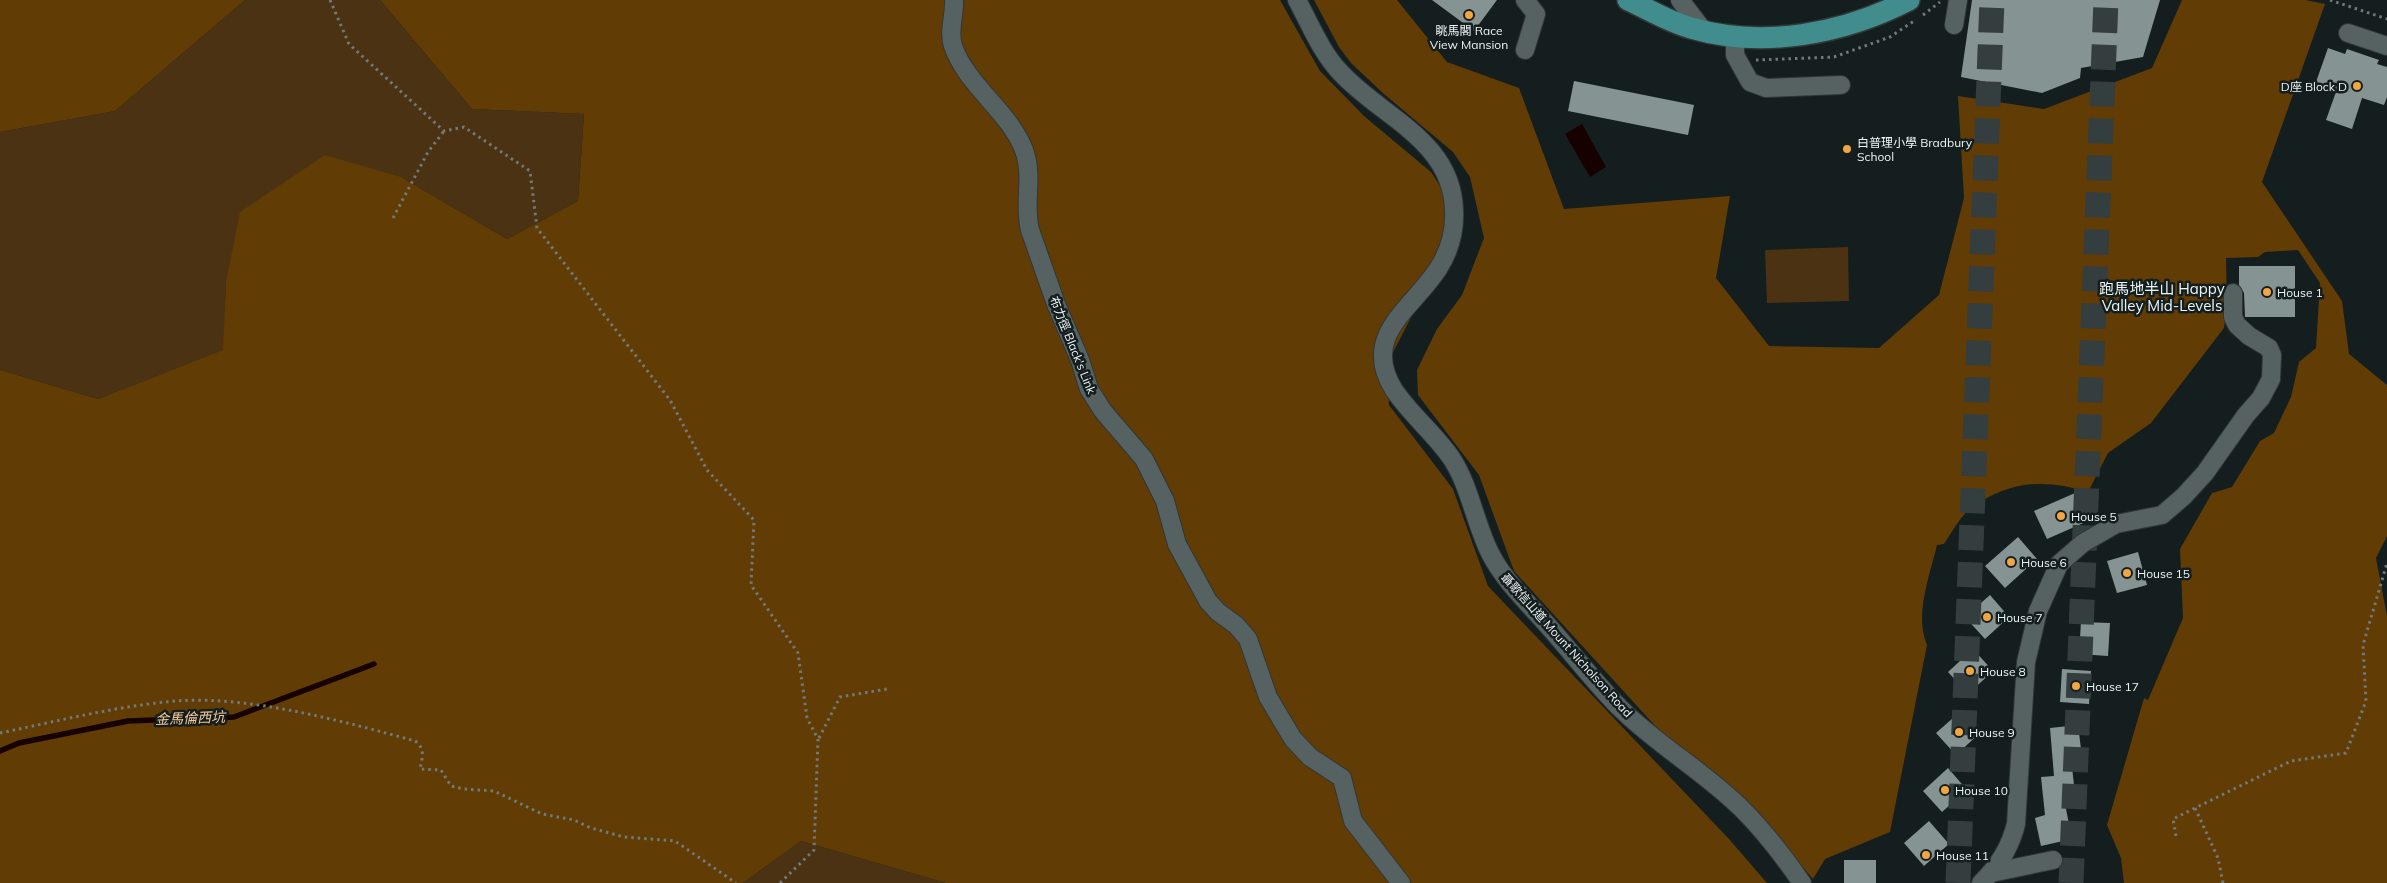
<svg xmlns="http://www.w3.org/2000/svg" width="2387" height="883" font-family="Mulish,'Noto Sans TC',sans-serif">
  <rect width="100%" height="100%" fill="#141e1e"/>
  <g fill="#4a3213">
    <path d="M245,0H380L472,109L584,114L578,201L507,239L401,177L226,282L224,350L98,399L0,370V132L115,111Z"/>
    <path d="M1848,247L1849,301L1767,303L1765,250Z"/>
    <path d="M801,841L946,883H743Z"/>
  </g>
  <g fill="#613c05">
    <path d="M0,0H245L115,111L0,132Z"/>
    <path d="M380,0H1280L1320,71L1364,116L1431,172L1442,189L1453,236L1387,364L1389,405L1453,489L1488,586L1729,839L1767,883H946L801,841L743,883H0V370L98,399L223,350L226,282L240,212L325,155L401,177L507,239L578,201L584,114L472,109Z"/>
    <path d="M1314,0H1397L1447,62L1519,88L1564,209L1730,196L1716,278L1769,346L1879,348L1939,295L1964,198L1958,96L2044,109L2152,68L2182,0H2305L2325,4L2262,182L2342,301L2349,354L2387,385V536L2376,558L2387,616V883H2124L2121,858L2107,825L2144,698L2148,700L2183,618L2180,549L2212,493L2232,487L2260,441L2274,433L2291,397L2299,362L2316,348L2320,283L2298,250L2265,252L2258,257L2226,258L2227,304L2224,328L2151,423L2108,453L2088,492C2044,478 2007,481 1969,510C1959,518 1951,534 1944,544L1937,545C1930,575 1914,615 1927,645L1890,832L1825,859L1813,879L1752,809L1658,729L1514,571L1479,475L1418,395L1417,370L1437,329L1462,295L1484,238L1470,177L1453,152L1384,94L1351,63L1339,47Z"/>
  </g>
  <path fill="#170000" d="M1582,124L1606,167L1590,177L1565,134Z"/>
  <g fill="none" stroke-linecap="round" stroke-linejoin="round">
    <path stroke="#170000" stroke-width="5.5" d="M0,751L19,743L128,721L234,717L374,664"/>
  </g>
  <g fill="#869393">
    <path d="M1432,0H1497L1474,31Z"/>
    <path d="M1972,0H2160L2143,57L2081,68L2080,78L2042,93L1961,77Z"/>
    <path d="M2328,48L2345,54L2347,49L2379,60L2377,64L2387,67V97L2384,105L2362,98L2352,129L2326,120L2337,89L2316,82Z"/>
    <path d="M1574,81L1694,105L1688,135L1568,111Z"/>
    <path d="M2239,266H2295V317H2245L2244,293L2239,285Z"/>
    <path d="M2075,493L2088,521L2047,539L2034,511Z"/>
    <path d="M2018,537L2037,559L2005,588L1985,566Z"/>
    <path d="M2138,552L2147,585L2117,593L2107,561Z"/>
    <path d="M1990,595L2009,617L1985,639L1965,617Z"/>
    <path d="M2081,622L2110,623L2108,656L2079,654Z"/>
    <path d="M1973,649L1993,671L1968,694L1948,672Z"/>
    <path d="M2062,669L2091,671L2089,704L2060,702Z"/>
    <path d="M1962,710L1981,732L1956,755L1936,733Z"/>
    <path d="M2078,725L2082,757L2071,758L2076,803L2065,804L2072,839L2041,846L2035,818L2045,815L2041,777L2054,776L2050,728Z"/>
    <path d="M1948,768L1967,790L1942,812L1923,791Z"/>
    <path d="M1929,821L1949,844L1924,866L1904,843Z"/>
    <rect x="1844" y="860" width="32" height="23"/>
  </g>
  <g fill="none" stroke-linecap="round" stroke-linejoin="round">
    <g stroke="#343e3e" stroke-width="25" stroke-dasharray="25 12" stroke-linecap="butt">
      <path d="M1958,883L1992,0"/>
      <path d="M2071,883L2106,0"/>
    </g>
    <g stroke="#313737" stroke-width="20">
      <g id="minor">
        <path d="M954,0C955,15 948,31 953,46C967,86 1009,111 1024,150C1034,177 1023,203 1030,230L1056,304L1080,360L1089,389L1103,411L1144,459L1165,501L1177,544L1208,601L1218,612L1236,625L1248,639L1268,697L1293,739L1310,757L1342,778L1353,821L1401,883"/>
        <path d="M1297,0C1310,24 1321,52 1340,72C1381,117 1452,140 1454,210C1455,231 1449,252 1438,269C1412,309 1360,336 1394,390C1411,415 1435,434 1452,459C1470,487 1475,523 1490,553C1504,581 1529,604 1550,628C1573,654 1595,683 1620,708C1657,745 1705,772 1742,809C1764,831 1784,857 1802,883"/>
        <path d="M1525,0L1536,14L1525,50"/>
        <path d="M1680,0L1703,30"/>
        <path d="M1954,25L1958,0"/>
        <path d="M2348,33L2387,46"/>
        <path d="M1735,36V55L1750,82L1766,88L1841,85"/>
        <path d="M1991,873L2053,860"/>
        <path d="M1981,883C1999,866 2010,848 2016,824L2026,662L2038,611L2059,564L2083,543L2116,524L2162,515L2184,496L2205,473L2246,415L2261,398L2271,379L2272,355L2269,348L2249,336L2237,325L2233,317V293"/>
      </g>
    </g>
    <g stroke="#313737" stroke-width="24">
      <path id="major" d="M1628,0C1648,9 1669,22 1691,28C1763,49 1843,34 1909,0"/>
    </g>
    <g stroke="#717979" stroke-width="3" stroke-dasharray="2.5 4" stroke-linecap="butt">
      <path d="M330,0L349,44L444,131L464,127L530,171L537,228L670,400L707,470L754,520L751,585L798,653L807,718L818,739L814,850L780,883"/>
      <path d="M2330,0L2387,19"/>
      <path d="M1923,15L1940,2"/>
      <path d="M1756,60L1834,57L1890,37L1914,21"/>
      <path d="M393,218L428,152L444,131"/>
      <path d="M0,733C58,721 117,706 176,701C248,695 346,722 415,741C426,749 422,758 420,769L441,770L451,786L464,789L494,791L542,814L574,820L591,828L624,837L675,841L736,883"/>
      <path d="M819,738L840,697L887,689"/>
      <path d="M2176,836L2173,819L2195,808"/>
      <path d="M2223,883L2218,858L2195,808L2291,761L2346,753L2366,701L2363,645L2387,563"/>
    </g>
    <use href="#minor" stroke="#566262" stroke-width="18"/>
    <use href="#major" stroke="#418d8e" stroke-width="21"/>
  </g>
  <g fill="#f2a540" stroke="#141e1e" stroke-width="2">
    <circle cx="1469" cy="15" r="5"/>
    <circle cx="2357" cy="86" r="5"/>
    <circle cx="1847" cy="149" r="5"/>
    <circle cx="2267" cy="292" r="5"/>
    <circle cx="2061" cy="516" r="5"/>
    <circle cx="2011" cy="562" r="5"/>
    <circle cx="2127" cy="573" r="5"/>
    <circle cx="1987" cy="617" r="5"/>
    <circle cx="1970" cy="671" r="5"/>
    <circle cx="2076" cy="686" r="5"/>
    <circle cx="1959" cy="732" r="5"/>
    <circle cx="1945" cy="790" r="5"/>
    <circle cx="1926" cy="855" r="5"/>
  </g>
  <g text-anchor="middle" dominant-baseline="central" stroke-width="5" stroke-linejoin="round" paint-order="stroke">
    <g font-size="12" fill="#ecf3f3" stroke="#141e1e" text-anchor="start">
      <text x="1469" y="30" text-anchor="middle">眺馬閣 Race<tspan x="1469" dy="14">View Mansion</tspan></text>
      <text x="2347" y="86" text-anchor="end">D座 Block D</text>
      <text x="1857" y="142">白普理小學 Bradbury<tspan x="1857" dy="14">School</tspan></text>
      <text x="2277" y="292">House 1</text>
      <text x="2071" y="516">House 5</text>
      <text x="2021" y="562">House 6</text>
      <text x="2137" y="573">House 15</text>
      <text x="1997" y="617">House 7</text>
      <text x="1980" y="671">House 8</text>
      <text x="2086" y="686">House 17</text>
      <text x="1969" y="732">House 9</text>
      <text x="1955" y="790">House 10</text>
      <text x="1936" y="855">House 11</text>
    </g>
    <g font-size="12" fill="#ecf3f3" stroke="#141e1e">
      <text transform="translate(1073 345) rotate(68)">布力徑 Black's Link</text>
      <text transform="translate(1567 645) rotate(48)">聶歌信山道 Mount Nicholson Road</text>
    </g>
    <g font-size="14" font-style="italic" fill="#f5ca9a" stroke="#141e1e">
      <text transform="translate(190 718) rotate(-2)">金馬倫西坑</text>
    </g>
    <g font-size="15" fill="#ecf3f3" stroke="#141e1e">
      <text x="2162" y="288">跑馬地半山 Happy<tspan x="2162" dy="17">Valley Mid-Levels</tspan></text>
    </g>
  </g>
</svg>
